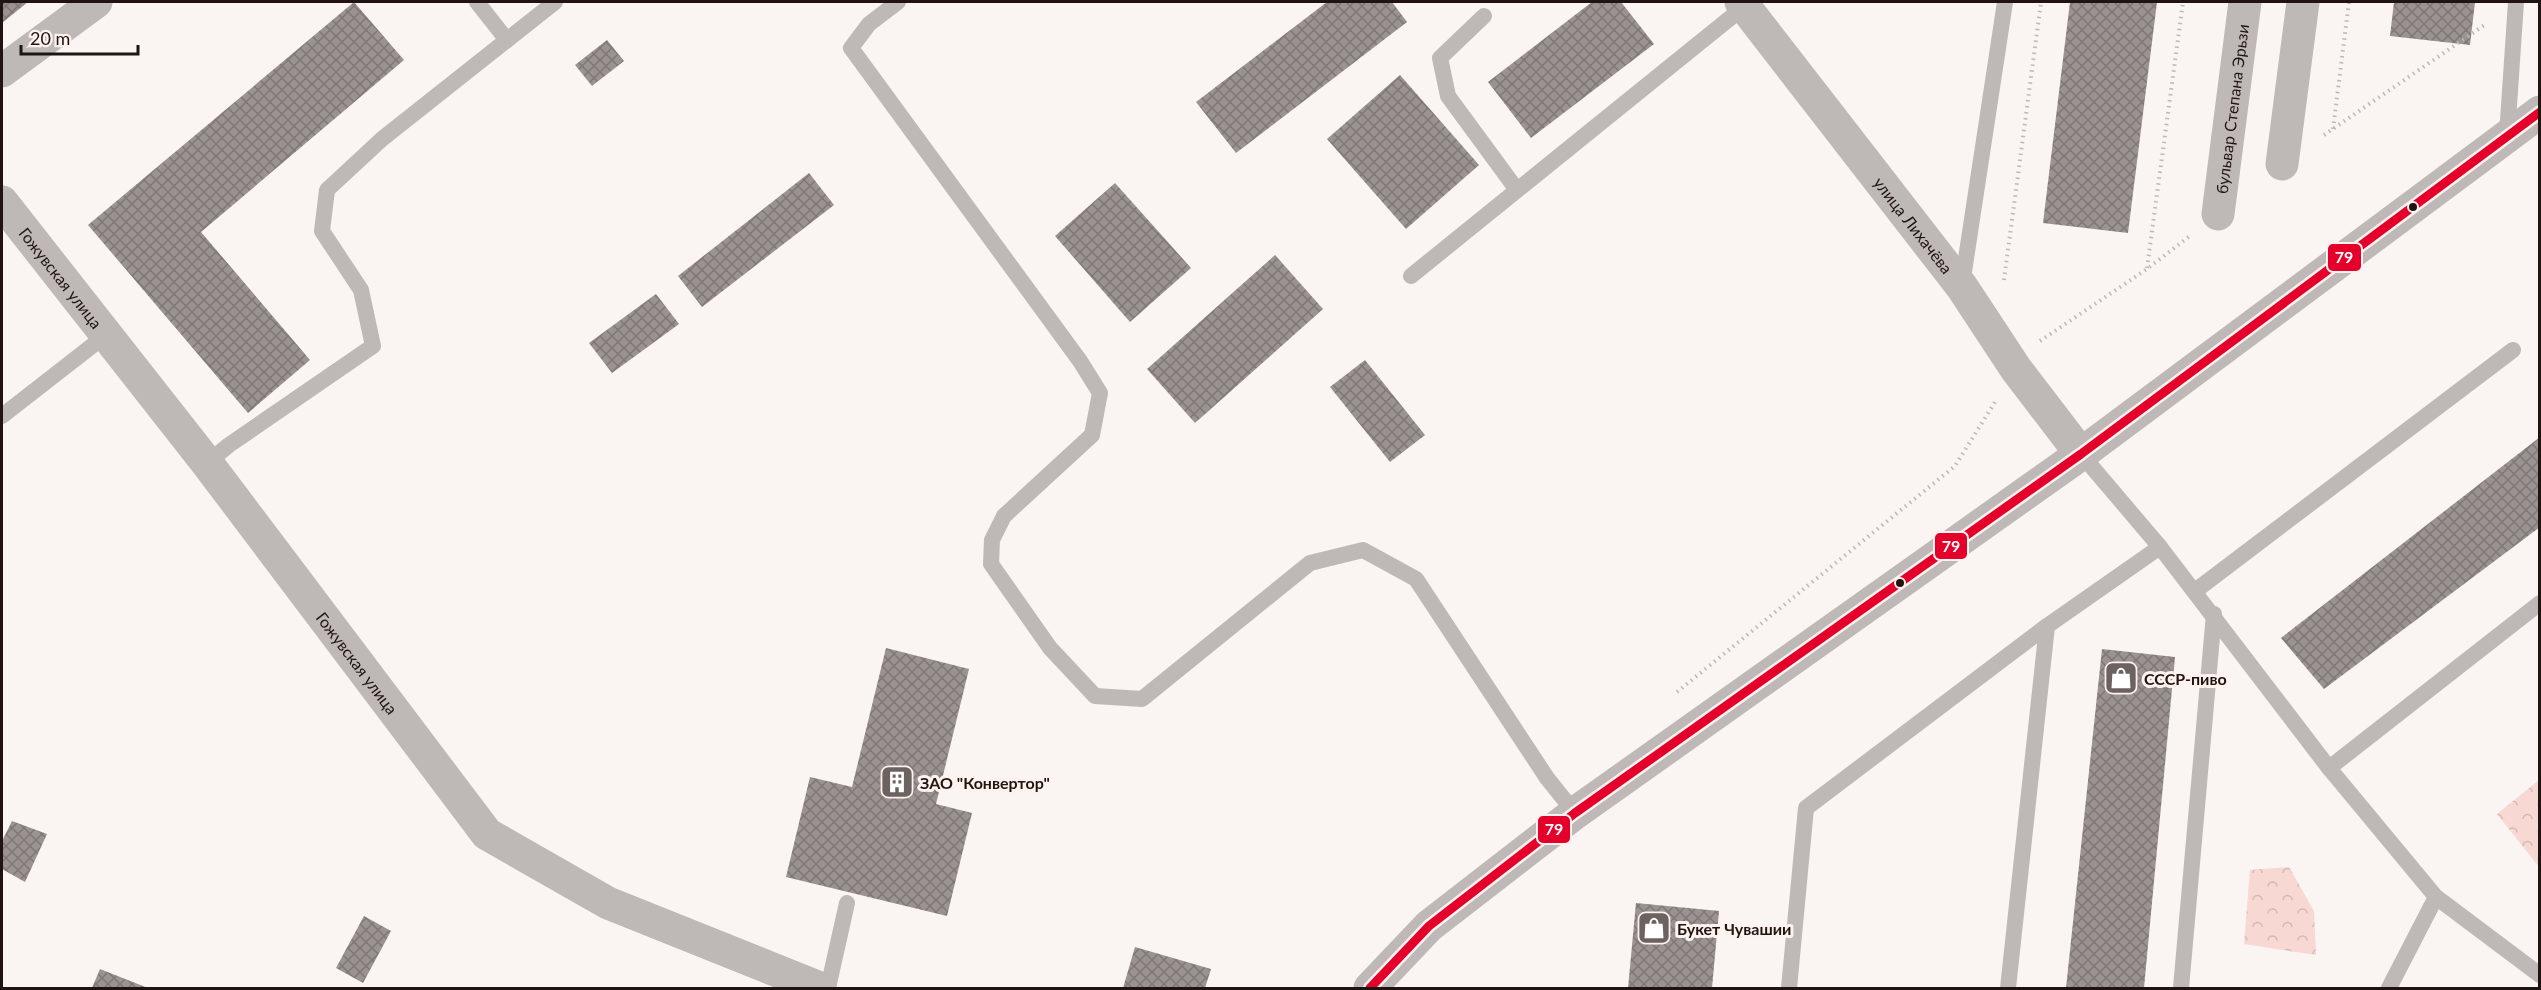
<svg xmlns="http://www.w3.org/2000/svg" width="2541" height="990" font-family="Lato,sans-serif">
  <defs>
    <pattern id="park-crowns" width="20" height="18" patternUnits="userSpaceOnUse" patternTransform="scale(1.5)"><rect width="20" height="18" fill="#f8d8d2"/><path d="M2 6a3 3 0 1 1 6 0M12 15a3 3 0 1 1 6 0" fill="none" stroke="#d4b8b3"/></pattern>
    <pattern id="building-cross-hatch" width="8" height="8" patternUnits="userSpaceOnUse" patternTransform="scale(1.5)"><rect width="8" height="8" fill="#9b9392"/><path d="M0 0l8 8M0 8l8-8" fill="none" stroke="#7e7776"/></pattern>
  </defs>
  <rect width="100%" height="100%" fill="#faf4f2"/>
  <g fill="url(#park-crowns)">
    <path d="M2539,780V867L2497,814Z"/>
    <path d="M2289,867L2314,911L2316,955L2244,944L2250,870Z"/>
  </g>
  <g fill="url(#building-cross-hatch)">
    <path d="M2,2H28L2,23Z"/>
    <path d="M354,2L404,60L201,232L310,360L248,413L88,225Z"/>
    <path d="M1327,2H1392L1407,22L1236,153L1196,102Z"/>
    <path d="M1592,2H1621L1654,44L1531,138L1488,82Z"/>
    <path d="M2070,2H2157L2128,233L2043,223Z"/>
    <path d="M2394,2H2475L2470,45L2390,36Z"/>
    <path d="M607,40L624,61L592,86L575,65Z"/>
    <path d="M1400,75L1479,165L1406,229L1327,139Z"/>
    <path d="M809,173L834,205L702,307L678,276Z"/>
    <path d="M1115,183L1191,268L1130,322L1055,236Z"/>
    <path d="M1275,255L1323,309L1195,423L1147,369Z"/>
    <path d="M656,294L679,324L612,373L589,343Z"/>
    <path d="M1365,360L1425,435L1390,462L1330,387Z"/>
    <path d="M2540,437V527L2324,689L2281,638Z"/>
    <path d="M886,648L969,669L936,804L972,813L947,916L786,877L810,777L852,787Z"/>
    <path d="M2102,649L2175,657L2144,988H2066Z"/>
    <path d="M12,821L47,834L25,882L2,869V841Z"/>
    <path d="M1636,903L1719,911L1712,988H1628Z"/>
    <path d="M364,916L391,931L363,983L336,968Z"/>
    <path d="M1135,947L1211,969L1205,988H1123Z"/>
    <path d="M100,969L148,988H92Z"/>
  </g>
  <g fill="none" stroke-linecap="round" stroke-linejoin="round">
    <g stroke="#bdb8b7" stroke-width="4" stroke-dasharray="1.5 4.5" stroke-linecap="butt">
      <path d="M2333,129L2349,2"/>
      <path d="M2324,135L2486,24"/>
      <path d="M2147,268L2183,2"/>
      <path d="M2004,280L2041,2"/>
      <path d="M2040,341L2147,269L2191,235"/>
      <path d="M1677,692L1955,466L1995,402"/>
    </g>
    <g stroke="#beb8b7" stroke-width="16">
      <path d="M477,2L507,40"/>
      <path d="M898,2L869,24L851,48L1080,361L1100,393L1092,435L1004,516L992,540L991,564L1050,648L1095,696L1142,699L1310,563L1363,550L1416,579L1547,778L1575,813"/>
      <path d="M1484,16L1440,58L1448,96L1517,190"/>
      <path d="M2507,135L2516,2"/>
      <path d="M1411,276L1745,6"/>
      <path d="M1962,285L2005,2"/>
      <path d="M2,416L106,335"/>
      <path d="M2081,454L2160,547L2329,768L2436,897L2540,975"/>
      <path d="M207,463L229,445L373,346L361,290L322,231L327,190L382,139L555,2"/>
      <path d="M2195,591L2513,350"/>
      <path d="M2329,768L2540,603"/>
      <path d="M828,988L847,903"/>
      <path d="M1789,988L1806,808L2047,626L2160,547"/>
      <path d="M2008,988L2047,626"/>
      <path d="M2181,988L2214,614"/>
      <path d="M2389,988L2436,897"/>
    </g>
    <g stroke="#beb8b7" stroke-width="33">
      <path id="s1" d="M1741,2L1962,287L2016,369L2081,454"/>
      <path d="M2,71L96,2"/>
      <path d="M2282,164L2303,2"/>
      <path id="s2" d="M2,202L207,463L487,834L608,903L820,988"/>
      <path id="s3" d="M2218,214L2245,2"/>
      <path d="M1370,988L1429,926L1575,813L2081,454L2540,112"/>
    </g>
    <g stroke="#fef2ef" stroke-width="14">
      <path id="bus-1" d="M1370,988L1429,926L1575,813L2081,454L2540,112"/>
    </g>
    <use href="#bus-1" stroke="#e4002b" stroke-width="9"/>
  </g>
  <defs>
    <g id="shop-square" transform="scale(1.725)"><rect x="-9" y="-9" width="18" height="18" rx="4" fill="#6c6260" stroke="#fef2ef"/><path d="M-5-2.5h2.3a2.7 3.5 0 0 1 5.4 0H5L5.5 6h-11ZM-1.5-2.5h3a1.5 2.3 0 0 0-3 0Z" fill="#fff"/></g>
    <g id="building-square" transform="scale(1.725)"><rect x="-9" y="-9" width="18" height="18" rx="4" fill="#6c6260" stroke="#fef2ef"/><path d="M-4-6H4V6H1V3H-1V6H-4ZM-2.5-4.3h1.7v1.8h-1.7ZM.8-4.3h1.7v1.8H.8ZM-2.5-1h1.7V.8h-1.7ZM.8-1h1.7V.8H.8Z" fill="#fff"/></g>
  </defs>
  <g fill-rule="evenodd">
    <use href="#shop-square" x="2121" y="678"/>
    <use href="#building-square" x="897" y="782"/>
    <use href="#shop-square" x="1654" y="928"/>
  </g>
  <g fill="#1f1412" stroke="#fef2ef" stroke-width="2">
    <circle cx="2413" cy="207" r="5"/>
    <circle cx="1900" cy="583" r="5"/>
  </g>
  <g text-anchor="middle" dominant-baseline="central" stroke-width="6" stroke-linejoin="round" paint-order="stroke">
    <g font-size="16" fill="#1f1412" stroke="#fef2ef">
      <text stroke="none"><textPath href="#s3" startOffset="106">бульвар Степана Эрьзи</textPath></text>
      <text stroke="none"><textPath href="#s1" startOffset="282">улица Лихачёва</textPath></text>
      <text stroke="none"><textPath href="#s2" startOffset="96">Гожувская улица</textPath></text>
      <text stroke="none"><textPath href="#s2" startOffset="582">Гожувская улица</textPath></text>
    </g>
    <g font-size="16" font-weight="bold" fill="#1f1412" stroke="#fef2ef" text-anchor="start">
      <text x="2144" y="678">СССР-пиво</text>
      <text x="920" y="782">ЗАО "Конвертор"</text>
      <text x="1677" y="928">Букет Чувашии</text>
    </g>
  </g>
  <g stroke="#fef2ef" stroke-width="2">
    <rect x="2327" y="243" width="35" height="29" rx="6" fill="#e4002b"/>
    <rect x="1934" y="532" width="34" height="28" rx="6" fill="#e4002b"/>
    <rect x="1537" y="815" width="34" height="29" rx="6" fill="#e4002b"/>
  </g>
  <g font-size="16" text-anchor="middle" font-weight="bold" fill="#fff">
    <text x="2344" y="263">79</text>
    <text x="1951" y="552">79</text>
    <text x="1554" y="835">79</text>
  </g>
  <rect width="2541" height="990" fill="none" stroke="#1f1412" stroke-width="6"/>
  <path d="M21 45v9h117v-9" fill="none" stroke="#1f1412" stroke-width="3"/>
  <text x="30" y="45" font-size="18" fill="#1f1412" stroke="#fef2ef" stroke-width="4.5" paint-order="stroke">20 m</text>
</svg>
